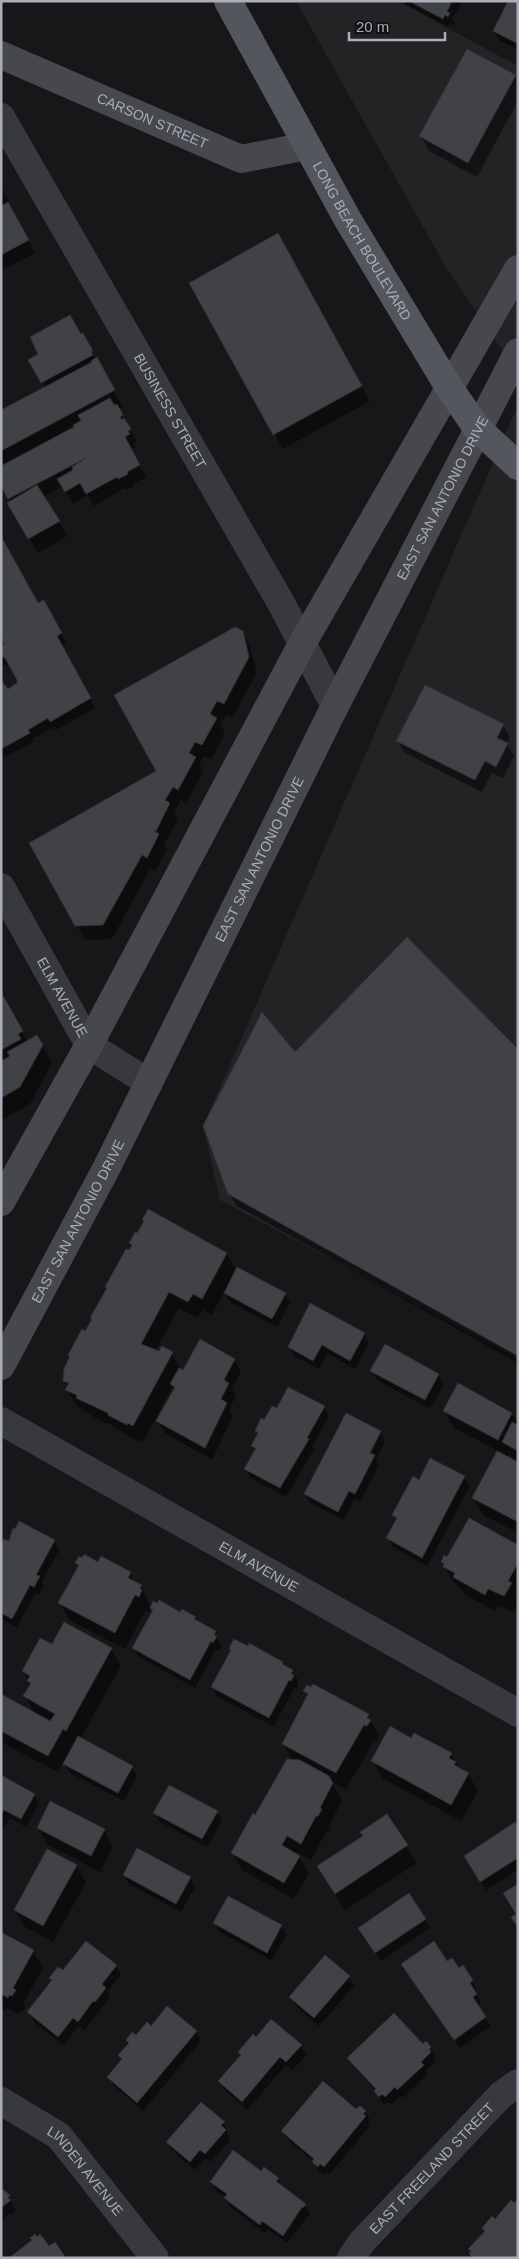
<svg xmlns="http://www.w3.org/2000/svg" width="519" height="2259" font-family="Helvetica,sans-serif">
  <rect width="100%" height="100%" fill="#171719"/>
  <g fill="#232326">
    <path d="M296,1H398L518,66V374L444,264Z"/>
    <path d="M518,405V1359L220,1200L203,1126Z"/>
  </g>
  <g fill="#0007" fill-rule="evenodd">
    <path d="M404,1H461V3L452,19L455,23L454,25L450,23L448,27L407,5Z"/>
    <path d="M518,1V50L499,40L494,31Z"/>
    <path d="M515,76L518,81V101L477,177L429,151L421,136Z"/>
    <path d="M1,187L35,253L1,271Z"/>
    <path d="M286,249L370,401L283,449L190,283Z"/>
    <path d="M70,316L123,407L117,410L137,442L134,444L136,447L131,449L146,477L133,484L134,487L126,490L125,488L94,506L88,495L73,504L63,486L43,497L67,536L38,553L9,504L11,502L1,483L5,465L1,458V412L46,388L30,360L40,355Z"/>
    <path d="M38,605L48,610L66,643L61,646L95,708L56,730L54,727L32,739L34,742L1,759V683L7,690L18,684L19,680L11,666L7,665L1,667V647L6,644Z"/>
    <path d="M242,632L250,647L257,673L232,718L226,715L220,725L225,733L211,759L204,756L199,765L203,772L186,804L181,800L174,813L178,819L164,844L167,849L155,871L150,869L112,939L85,940L31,843L158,771Z"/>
    <path d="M503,725L510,737L507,744L514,756L503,778L492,773L482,792L405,753L398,741Z"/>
    <path d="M1,994L28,1042L37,1037L52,1063L30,1104L1,1120Z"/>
    <path d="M518,1050V1363L237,1206L229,1193L295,1054Z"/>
    <path d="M148,1210L227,1254L237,1272L285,1294L290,1303L277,1327L230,1302L224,1292L212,1315L203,1310L198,1318L179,1308L155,1351L172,1353L181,1370L234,1359L241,1372L232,1389L236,1396L229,1409L233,1416L212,1460L165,1433L158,1421L175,1390L173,1386L143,1442L138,1439L137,1441L106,1422L105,1424L77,1406L67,1390L68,1387L64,1380L71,1358L69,1355L92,1320L91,1318L132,1246L130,1243L138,1235L145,1222Z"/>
    <path d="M364,1334L369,1343L355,1369L327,1353L319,1369L294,1356L289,1347Z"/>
    <path d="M371,1371L438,1375L444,1384L430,1409L377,1380Z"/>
    <path d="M324,1407L329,1416L312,1447L314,1449L286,1497L251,1478L246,1469L256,1451L253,1446L258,1435L256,1431L265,1421L277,1410Z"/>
    <path d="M445,1411L512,1413L518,1424V1533L483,1515L473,1498L498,1451L454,1428ZM509,1453L514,1461L507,1458Z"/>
    <path d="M380,1432L385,1441L376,1459L379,1465L360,1502L354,1499L344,1520L310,1503L305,1494Z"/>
    <path d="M431,1459L464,1477L470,1486L427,1566L393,1547L388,1538L397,1521L394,1515L419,1482Z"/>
    <path d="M54,1541L59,1550L42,1582L44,1586L39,1595L35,1593L17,1627L1,1619V1545Z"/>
    <path d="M518,1547V1605L514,1612L498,1606L495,1611L464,1594L460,1587L454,1583L442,1562L448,1558Z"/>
    <path d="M76,1563L99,1564L130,1573L135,1583L141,1586L151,1608L195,1618L198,1623L215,1632L221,1646L219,1651L216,1649L195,1688L139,1657L134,1648L154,1613L151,1608L149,1613L145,1611L125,1649L69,1620L60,1603L79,1567Z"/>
    <path d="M250,1645L283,1663L285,1667L292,1671L298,1680V1685L296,1689L294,1688L274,1727L217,1696L212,1687L232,1651L249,1648Z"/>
    <path d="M52,1646L111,1649L121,1666L80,1739L132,1767L137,1776L124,1801L70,1773L63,1762L58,1772L1,1742V1695L35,1714L25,1696L31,1685L23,1671Z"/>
    <path d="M305,1691L368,1715L379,1737L377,1742L374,1741L346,1789L331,1782L342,1800L330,1824L331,1827L328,1833L326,1832L311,1860L296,1852L295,1854L299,1857L309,1873L294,1899L242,1870L233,1853L293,1761L283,1744L308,1698Z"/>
    <path d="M412,1739L451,1754L460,1770L468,1774L478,1791L461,1821L382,1778L373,1761Z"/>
    <path d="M1,1777L34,1795L39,1804L26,1827L10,1818L3,1830L1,1829Z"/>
    <path d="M217,1812L222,1821L207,1847L160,1822L155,1813Z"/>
    <path d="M387,1816L417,1863L345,1910L328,1883L364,1837Z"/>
    <path d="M38,1828L104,1830L113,1847L100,1872L48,1845Z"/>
    <path d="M518,1829V1870L486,1890L470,1865Z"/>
    <path d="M76,1866L86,1882L53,1942L25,1927L15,1910Z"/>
    <path d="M124,1875L190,1878L195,1887L181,1912L129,1884Z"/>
    <path d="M425,1919L430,1928L381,1961L364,1937Z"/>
    <path d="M214,1923L281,1926L286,1935L272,1961L220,1932Z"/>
    <path d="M1,1934L33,1951L43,1968L23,2004L25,2008L22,2012L19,2011L18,2014L7,2008L6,2011L1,2008Z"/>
    <path d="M447,1963L459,1970L462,1967L472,1981L477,1990L475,1992L481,2003L477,2006L491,2026L460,2048L403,1965Z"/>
    <path d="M116,1966L121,1975L107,1992L110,1997L84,2030L79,2026L63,2045L34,2022L29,2013L63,1971Z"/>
    <path d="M349,1977L354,1986L319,2026L296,2006L291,1997Z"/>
    <path d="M151,2028L196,2032L201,2041L143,2111L114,2086L109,2077L123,2060L120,2056L129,2044L127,2040Z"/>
    <path d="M256,2039L301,2046L306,2055L292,2071L286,2065L247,2110L225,2090L220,2082L242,2056L239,2053Z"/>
    <path d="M426,2043L436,2057L433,2058L435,2062L426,2071L428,2074L403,2098L401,2096L390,2105L388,2102L385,2105L381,2100L376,2091L354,2067L348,2058L423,2045Z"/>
    <path d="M357,2111L365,2112L370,2120L368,2123L370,2126L329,2175L326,2172L324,2175L319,2171L313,2161L288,2140L283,2131Z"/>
    <path d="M224,2122L230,2140L211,2162L206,2158L195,2170L173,2151L167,2142Z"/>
    <path d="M261,2172L278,2179L283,2188L305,2205L310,2214L287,2243L268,2229L265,2233L231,2208L226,2198L216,2191L211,2182Z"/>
    <path d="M1,2189L9,2196L15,2210L11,2214L9,2213L1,2223Z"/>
  </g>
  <g fill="#414246" stroke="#313135">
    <path d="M409,1H452L447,12L450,13L448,17L445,15L443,19Z"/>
    <path d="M508,1H518V44L493,31Z"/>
    <path d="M467,49L516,75L468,163L419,136Z"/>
    <path d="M8,202L29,240L1,255V206Z"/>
    <path d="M278,233L362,386L273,435L189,283Z"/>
    <path d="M70,315L81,334L83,333L93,351L91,352L93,355L41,383L28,360L38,354L30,337Z"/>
    <path d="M97,357L115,390L1,451V410L92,362L91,361Z"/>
    <path d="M110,398L114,405L117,404L123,415L120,417L122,420L124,418L131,429L128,431L130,434L125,437L140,465L127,472L128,474L118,479L117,477L86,494L80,483L65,492L57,479L73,470L72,467L86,458L8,499L1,486V466L74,427L73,425L81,421L78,415Z"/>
    <path d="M37,485L60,521L28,539L7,503Z"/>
    <path d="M1,536L38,603L44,600L62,633L57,636L91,698L50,722L48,718L28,730L30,733L1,749V680L8,689L17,683V680L5,658L1,656V645L4,644L1,638L3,636L1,633Z"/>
    <path d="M235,627L243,631L249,657L224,704L217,701L210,714L217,718L202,745L195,742L189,753L196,757L178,790L173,787L165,800L170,803L156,831L153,830L159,834L147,858L142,855L103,925L75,926L29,843L156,771L114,695Z"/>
    <path d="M425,685L504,724L497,738L508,743L496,767L485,761L475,780L396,741Z"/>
    <path d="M407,937L518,1049V1356L228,1194L203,1126L262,1012L295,1052Z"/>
    <path d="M1,992L23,1031L18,1034L21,1039L1,1050Z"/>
    <path d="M37,1035L43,1045L20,1087L1,1098V1061L10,1056L7,1052Z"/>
    <path d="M148,1209L227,1253L202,1299L193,1294L188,1302L169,1292L141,1344L159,1351L162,1346L173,1352L133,1426L128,1423L127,1425L108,1415V1413L76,1398L77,1395L65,1390L69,1383L63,1381L64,1369L70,1356L68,1355L82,1329L85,1331L92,1319L90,1318L107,1288L105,1287L126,1249L129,1250L132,1245L129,1243L135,1232L137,1233L144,1221L142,1220Z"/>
    <path d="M237,1267L286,1293L272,1319L224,1293Z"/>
    <path d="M310,1303L365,1333L350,1361L322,1345L313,1361L288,1347Z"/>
    <path d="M200,1339L235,1359L224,1380L229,1383L221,1399L227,1403L205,1448L156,1421L175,1387L170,1384L179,1368L183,1370Z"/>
    <path d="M385,1344L439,1374L425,1400L370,1371Z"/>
    <path d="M458,1383L512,1413L498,1440L443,1411Z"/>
    <path d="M288,1387L325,1406L307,1438L309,1439L280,1488L244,1469L256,1448L251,1446L258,1433L255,1431L261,1418L264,1420L272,1406L277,1408Z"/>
    <path d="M346,1413L381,1431L370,1453L375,1455L355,1494L349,1491L338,1512L304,1494Z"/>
    <path d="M512,1422L518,1425V1451L502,1442Z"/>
    <path d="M497,1451L518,1462V1522L472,1498Z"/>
    <path d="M430,1458L465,1476L422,1558L386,1538L397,1518L392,1515L413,1476L419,1480Z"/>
    <path d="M469,1518L518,1545V1563L508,1581L512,1583L504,1596L488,1589L485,1595L453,1577L455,1573L443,1567L444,1563L441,1562L444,1555L447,1557Z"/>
    <path d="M19,1521L55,1540L36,1575L40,1576L34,1587L30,1585L12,1619L1,1613V1543L4,1539L9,1541L13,1528L15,1529Z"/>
    <path d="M84,1554L98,1562L101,1556L131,1572L128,1578L142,1585L140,1588L142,1590L139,1597L135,1595L115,1633L58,1603L79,1565L75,1563L79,1556L82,1558Z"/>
    <path d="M159,1600L180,1612L182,1609L196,1617L194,1619L216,1631L214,1635L217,1636L213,1643L211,1641L190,1680L132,1648L153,1610L150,1608L153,1601L157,1603Z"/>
    <path d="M64,1622L112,1648L66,1731L63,1729L48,1756L1,1731V1694L50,1721L55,1714L23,1696L31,1683L27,1681L30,1676L22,1671L40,1638L52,1644Z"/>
    <path d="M234,1639L248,1646L249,1643L283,1662L282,1664L293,1670L291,1674L294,1675L291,1681L289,1680L269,1718L211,1687L231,1650L229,1648Z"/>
    <path d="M313,1684L369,1714L367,1718L371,1720L367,1726L364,1725L336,1773L282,1744L308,1694L303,1691L307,1685L311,1687Z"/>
    <path d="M390,1726L411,1738L414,1733L452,1753L449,1758L456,1762L454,1765L469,1773L451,1805L371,1761Z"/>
    <path d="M78,1736L133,1766L118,1793L63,1764Z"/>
    <path d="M287,1759L300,1760L329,1776L333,1783L320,1808L322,1809L318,1816H316L301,1844L287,1836L282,1845L300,1856L284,1883L231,1853L253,1813L255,1815Z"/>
    <path d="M1,1775L35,1794L21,1819L4,1810L1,1815Z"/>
    <path d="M169,1785L218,1811L202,1839L153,1813Z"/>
    <path d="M50,1801L105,1829L91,1856L37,1828Z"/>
    <path d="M387,1814L408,1845L335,1894L317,1866L363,1836L360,1832Z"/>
    <path d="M515,1822L518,1827V1858L480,1882L464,1856Z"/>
    <path d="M137,1848L191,1877L176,1904L123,1875Z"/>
    <path d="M47,1849L77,1865L43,1926L14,1910Z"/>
    <path d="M518,1884V1928L511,1917L516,1914L503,1893Z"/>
    <path d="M409,1893L426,1919L375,1953L358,1928Z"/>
    <path d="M228,1896L282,1925L267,1953L213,1923Z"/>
    <path d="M1,1932L34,1950L13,1988L16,1990L12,1996L9,1995L8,1998L1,1994Z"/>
    <path d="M86,1941L117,1965L102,1984L106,1988L95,2002L93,2001L78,2022L73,2018L58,2037L27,2012L52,1980L49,1978L58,1967L63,1970Z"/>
    <path d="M434,1941L447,1961L452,1958L459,1968L463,1965L473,1980L470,1983L477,1994L473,1997L486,2017L454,2040L401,1964Z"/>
    <path d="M325,1955L350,1976L314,2018L289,1997Z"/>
    <path d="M167,2006L197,2031L137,2103L107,2077L122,2059L118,2055L129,2043L126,2040L132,2032L136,2035L147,2022L151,2026Z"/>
    <path d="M394,2013L423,2044L426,2041L431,2047L429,2049L431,2052L421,2062L424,2065L397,2090L395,2087L385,2097L382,2094L379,2097L374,2091L376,2089L347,2058Z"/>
    <path d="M271,2019L302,2045L286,2062L280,2057L242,2102L218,2081L241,2055L238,2052L253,2034L256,2037Z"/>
    <path d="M323,2081L356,2109L360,2106L366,2111L363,2114L366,2116L324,2167L320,2164L318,2167L312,2162L314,2159L281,2131Z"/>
    <path d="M201,2102L225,2122L221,2125L226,2130L205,2154L200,2150L190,2162L166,2142Z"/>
    <path d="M233,2150L261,2171L264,2167L279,2178L276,2181L306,2204L303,2208L302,2207L283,2236L262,2221L260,2225L224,2198L227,2194L210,2182Z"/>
    <path d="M1,2188L10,2195L8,2198L11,2200L1,2208Z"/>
    <path d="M511,2200L514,2203L516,2201L518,2202V2258H479L477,2256L473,2258L469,2254L471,2251L468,2249L485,2231L482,2228L492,2216L495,2219Z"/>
    <path d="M35,2234L37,2237L40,2234L49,2246L55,2242L66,2258H9L32,2240L30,2238Z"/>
  </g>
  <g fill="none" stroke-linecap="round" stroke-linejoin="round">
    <g stroke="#38393e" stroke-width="28">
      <path id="s1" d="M1,117L281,603L335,706"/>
      <path id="s2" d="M1,887L89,1045L149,1083"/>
      <path id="s3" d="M1,1421L518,1713"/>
      <path id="s4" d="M1,2101L59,2136L155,2258"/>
      <path id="s5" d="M351,2258L361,2243L501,2095L518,2083"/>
    </g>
    <g stroke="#46484e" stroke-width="28">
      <path id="s6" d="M1,55L241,159L307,146"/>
      <path d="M1,1202L89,1045L303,642L518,269"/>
      <path id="s7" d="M1,1366L107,1167L335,706L518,352"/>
    </g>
    <path stroke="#54565d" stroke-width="28" id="s8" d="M228,1L348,220L450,389L477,428L518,466"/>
  </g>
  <g text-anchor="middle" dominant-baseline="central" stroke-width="4.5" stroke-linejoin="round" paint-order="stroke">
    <g font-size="14" fill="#a9aeb8" stroke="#121214">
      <text stroke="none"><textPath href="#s6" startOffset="165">CARSON STREET</textPath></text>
      <text stroke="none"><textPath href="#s8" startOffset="275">LONG BEACH BOULEVARD</textPath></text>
      <text stroke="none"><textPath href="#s1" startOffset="339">BUSINESS STREET</textPath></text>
      <text stroke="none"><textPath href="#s7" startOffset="974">EAST SAN ANTONIO DRIVE</textPath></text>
      <text stroke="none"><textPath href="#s7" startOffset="569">EAST SAN ANTONIO DRIVE</textPath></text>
      <text stroke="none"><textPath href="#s2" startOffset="126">ELM AVENUE</textPath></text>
      <text stroke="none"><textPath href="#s7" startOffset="164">EAST SAN ANTONIO DRIVE</textPath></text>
      <text stroke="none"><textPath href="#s3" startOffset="296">ELM AVENUE</textPath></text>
      <text stroke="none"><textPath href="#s5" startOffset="121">EAST FREELAND STREET</textPath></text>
      <text stroke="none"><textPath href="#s4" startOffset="111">LINDEN AVENUE</textPath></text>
    </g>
  </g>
  <rect width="519" height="2259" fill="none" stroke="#a9aeb8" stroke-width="5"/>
  <path d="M349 32v8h96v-8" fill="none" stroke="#a9aeb8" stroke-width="2.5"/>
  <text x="356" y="32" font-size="15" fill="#a9aeb8" stroke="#121214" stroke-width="4" paint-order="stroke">20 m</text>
</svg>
